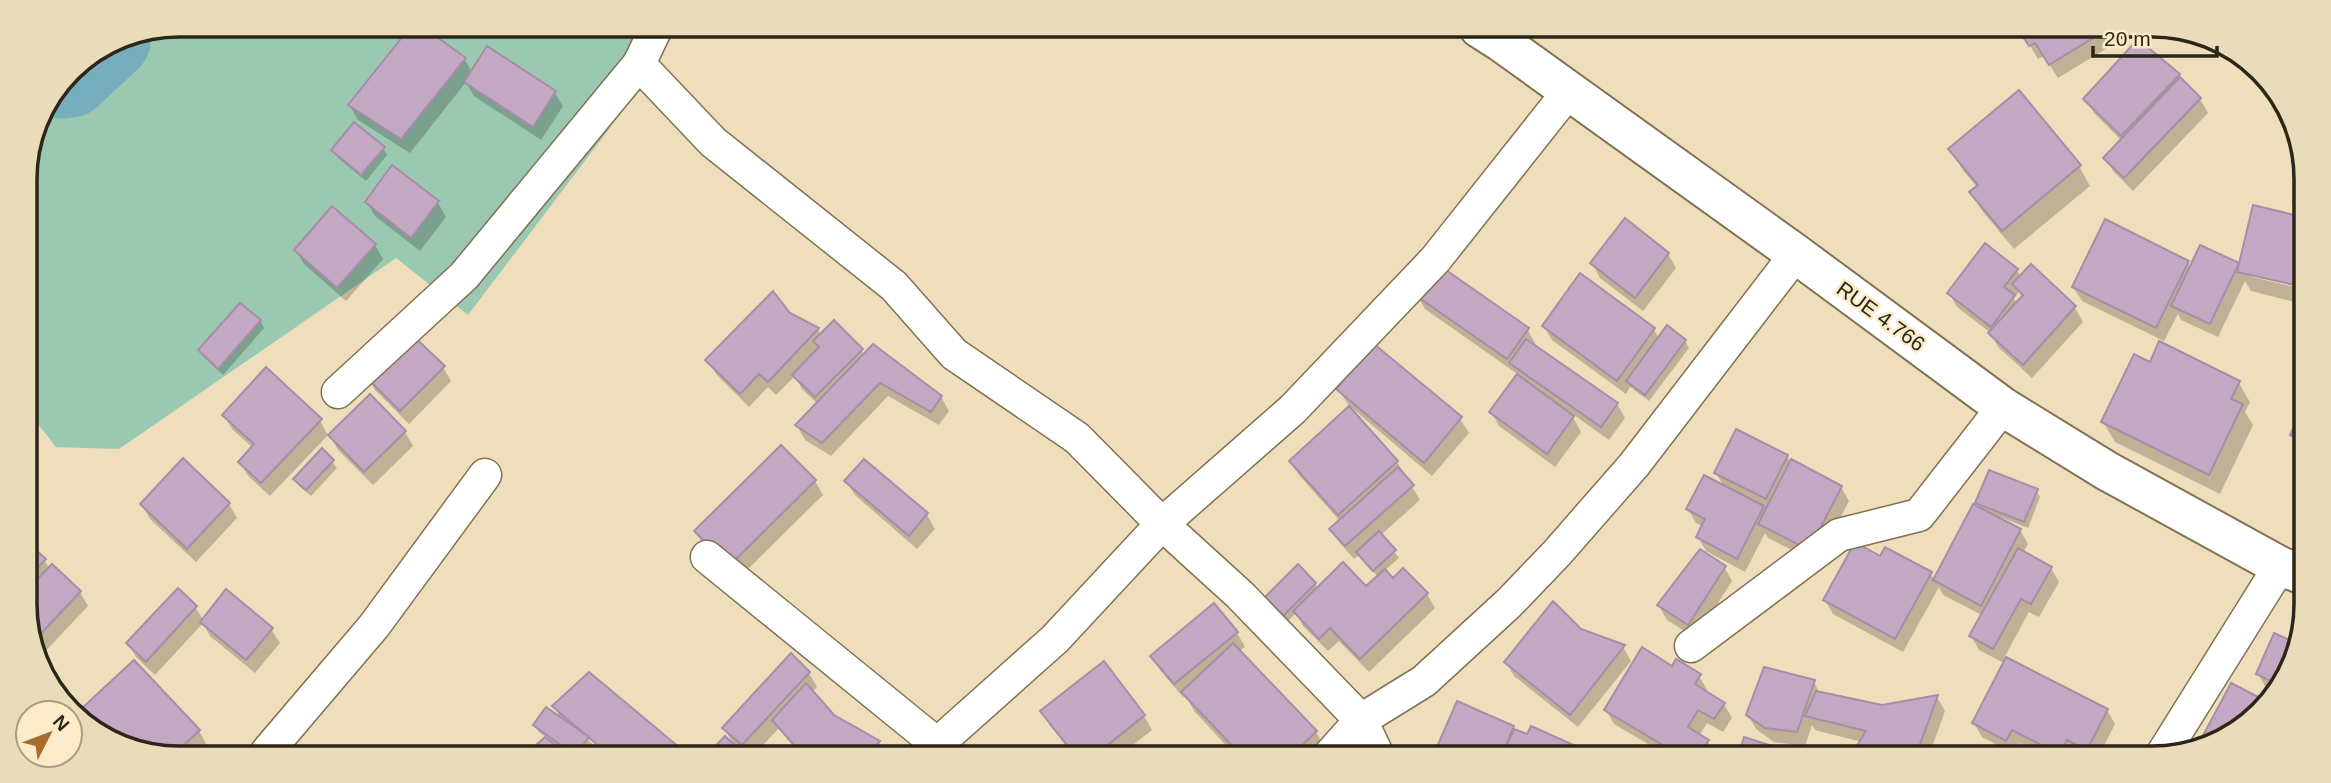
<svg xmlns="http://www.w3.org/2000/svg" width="2331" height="783" font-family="Arial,sans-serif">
  <rect width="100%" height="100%" fill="#eedebb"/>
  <path fill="#9ac8b1" d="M179,25L680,26L606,133L468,315L396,258L119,449L56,447L26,409L25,169L40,111L70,69L120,36Z"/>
  <g fill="#0003" fill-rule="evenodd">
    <path d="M417,25L465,60L472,72L554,92L563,106L541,140L474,96L466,82L410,153L358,120L350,106Z"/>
    <path d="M521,25H545L531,37Z"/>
    <path d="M773,26H793L784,36Z"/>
    <path d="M2020,29L2123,30L2127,36L2058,78L2044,56L2038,59Z"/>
    <path d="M2179,75L2183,82L2200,99L2208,113L2133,191L2114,172L2105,158L2122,141L2094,113L2086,99Z"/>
    <path d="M383,148L387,155L366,181L337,157L333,150Z"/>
    <path d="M1951,149L2079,166L2090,186L2014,249L1983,212L1971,192L1977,187L1962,169Z"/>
    <path d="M392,168L438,203L446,217L420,251L375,216L367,202Z"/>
    <path d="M2303,172V218L2295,203Z"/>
    <path d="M2254,207L2303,219V285L2252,273V277L2303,289V304L2251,291L2245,281L2218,337L2181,320L2178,314L2164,341L2082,301L2073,287L2187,262L2191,269L2237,265L2240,269Z"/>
    <path d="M333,208L375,245L383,259L346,301L304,264L296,250Z"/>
    <path d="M1668,254L1676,268L1643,311L1600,278L1592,263Z"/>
    <path d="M2031,266L2075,308L2083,322L2032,378L1998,347L1991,333L1957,307L1949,293L2017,270L2021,277ZM2019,292L2022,298L2017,304L2014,298Z"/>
    <path d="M1417,295L1527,329L1535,343L1533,346L1617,404L1625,418L1609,440L1571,413L1581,432L1555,467L1499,426L1491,412L1518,376L1516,373L1425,309Z"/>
    <path d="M789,314L818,329L821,335L834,322L865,355L941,397L949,411L939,425L888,396L831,456L805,440L797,426L818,404L802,389L795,376L776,395L768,387L749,407L716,374L708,360Z"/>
    <path d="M260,321L264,328L223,375L204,357L200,351Z"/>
    <path d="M1544,326L1654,329L1659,339L1685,341L1689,348L1649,401L1630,387L1626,394L1552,340Z"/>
    <path d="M2151,364L2238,382L2250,402L2245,412L2253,425L2220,494L2115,442L2103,422Z"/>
    <path d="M443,367L451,381L409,424L375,390L367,376Z"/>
    <path d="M1338,389L1460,419L1469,433L1432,476L1352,408L1350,410L1397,462L1420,500L1381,535L1399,558L1384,571L1393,580L1403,570L1427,594L1435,608L1369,672L1339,641L1328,651L1303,626L1296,613L1287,622L1270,605L1315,584L1318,589H1366L1378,577L1359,555L1354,559L1340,543L1331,529L1340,521L1299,475L1291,461L1350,407Z"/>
    <path d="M370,397L405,432L413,446L373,485L338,450L330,436Z"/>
    <path d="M2302,413V450L2292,435Z"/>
    <path d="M224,415L320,421L328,435L270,496L248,476L240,462L253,448L232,429Z"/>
    <path d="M322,451L337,468L311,496L299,486L295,479Z"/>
    <path d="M1787,456L1791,463L1841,487L1849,501L1817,563L1768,538L1765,533L1745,572L1706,551L1698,537L1704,527L1696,523L1688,509L1725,488L1716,473Z"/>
    <path d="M815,481L823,495L738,579L704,546L696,532Z"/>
    <path d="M846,481L927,515L935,529L917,549L855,495Z"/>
    <path d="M2036,490L2040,497L2028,528L2000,517L1999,520L2020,530L2028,544L2023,553L2051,568L2059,582L2039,617L2029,612L2004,658L2107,710L2115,724L2098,758H2085L2075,753L2072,758H2049L2020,743L2014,754L1982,737L1974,723L2004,663L1979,650L1971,636L1982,615L1943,595L1939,587L1903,652L1833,614L1825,600L1881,558L1930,573L1935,581L1982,511L1977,503Z"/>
    <path d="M229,504L237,518L196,562L150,519L142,505Z"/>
    <path d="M27,544L44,560L50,569L52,566L80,592L88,606L39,658L27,634Z"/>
    <path d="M1724,567L1732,581L1696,638L1667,620L1659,606Z"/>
    <path d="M178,590L196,608L203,620L271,629L280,643L255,673L210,636L203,623L155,675L136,657L128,643Z"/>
    <path d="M1580,630L1623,647L1631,661L1578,727L1514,676L1506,662Z"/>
    <path d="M1237,633L1245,647L1239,651L1316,732L1327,752L1323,756H1236L1195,712L1185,695L1183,697L1160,670L1152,656Z"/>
    <path d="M2300,647L2271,690L2266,688L2258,673Z"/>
    <path d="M791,656L809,673L817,687L812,692L833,716L879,742L887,755H800L779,728L754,755H710L734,745L724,728Z"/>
    <path d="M1673,668L1699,676L1707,690L1706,693L1724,704L1732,718L1723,732L1707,723L1699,736L1707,741L1715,755L1714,757H1670L1614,724L1606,710Z"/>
    <path d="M1814,682L1820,694L1882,707L1937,697L1945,711L1928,758L1852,757L1862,742L1815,730L1812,725L1805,746L1774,742L1756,729L1748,715Z"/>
    <path d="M1458,703L1513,727L1515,731L1588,753L1590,757L1435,756Z"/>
    <path d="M554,706L678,749L681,754H610L584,732L588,740L604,754H601L591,746L584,754H569L566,752L564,754H528L547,738L539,732L535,725L562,721Z"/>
    <path d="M82,710L199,731L207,745L198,753H138L89,723Z"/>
    <path d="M1042,712L1144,716L1152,730L1119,756L1074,755L1050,726Z"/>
  </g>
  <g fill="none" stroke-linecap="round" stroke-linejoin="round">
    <path stroke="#76aebe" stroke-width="75" d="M62,81L71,80L113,41"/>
  </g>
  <g fill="#c3a8c3" stroke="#a78da7" stroke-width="2">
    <path d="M412,25H420L466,58L401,139L348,105Z"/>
    <path d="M2018,29L2106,30L2049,65L2035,43L2029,46Z"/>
    <path d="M2138,39L2180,74L2121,136L2083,99Z"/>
    <path d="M487,46L556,91L533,127L464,82Z"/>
    <path d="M2180,77L2201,98L2124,178L2103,158Z"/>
    <path d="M2019,90L2081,165L2002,231L1969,192L1978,185L1948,149Z"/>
    <path d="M354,122L385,147L361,175L331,150Z"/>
    <path d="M392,165L439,201L411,238L365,202Z"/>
    <path d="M2304,165L2303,206L2293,203Z"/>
    <path d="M2253,205L2303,217V287L2237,272Z"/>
    <path d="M332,206L376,244L337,288L294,250Z"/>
    <path d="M1625,218L1669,253L1635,298L1590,263Z"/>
    <path d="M2105,219L2189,261L2156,328L2072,287Z"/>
    <path d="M1985,243L2018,269L2004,287L2015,295L1991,327L1947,293Z"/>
    <path d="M2200,245L2239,263L2210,324L2171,306Z"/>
    <path d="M1436,263L1529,328L1507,359L1415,295Z"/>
    <path d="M2031,264L2076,306L2023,365L1988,333L2023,295L2012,284Z"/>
    <path d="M1580,273L1655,328L1617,381L1542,326Z"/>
    <path d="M773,291L790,313L819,328L768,382L759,374L740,394L705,360Z"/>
    <path d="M240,303L261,320L218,369L198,350Z"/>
    <path d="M834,320L863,349L815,397L792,375L819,347L813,341Z"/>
    <path d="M1667,325L1686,340L1645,395L1626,381Z"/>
    <path d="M409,332L445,366L400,411L365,376Z"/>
    <path d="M1526,339L1618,403L1601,427L1509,363Z"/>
    <path d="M2159,341L2240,381L2231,399L2243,404L2209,475L2101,422L2134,354L2150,362Z"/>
    <path d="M873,344L942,396L931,412L880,383L822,443L795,425Z"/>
    <path d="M1374,344L1462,417L1424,463L1336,389Z"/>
    <path d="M266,367L322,419L261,483L238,462L254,444L222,415Z"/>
    <path d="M1517,374L1574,416L1547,454L1489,412Z"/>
    <path d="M370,394L406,431L364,472L328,435Z"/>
    <path d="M1349,406L1398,461L1338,515L1289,461Z"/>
    <path d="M2302,409V441L2290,435Z"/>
    <path d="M1736,429L1788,455L1766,499L1714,473Z"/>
    <path d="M781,445L816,480L729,566L694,531Z"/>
    <path d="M322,448L334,460L306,490L293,479Z"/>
    <path d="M183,458L230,503L187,549L140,504Z"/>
    <path d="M864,459L928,513L909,536L844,481Z"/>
    <path d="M1791,459L1842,486L1809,550L1758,524Z"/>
    <path d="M1398,467L1414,485L1345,546L1329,529Z"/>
    <path d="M1989,470L2038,489L2024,522L1975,503Z"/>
    <path d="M1704,475L1764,506L1737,559L1696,537L1705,519L1686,509Z"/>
    <path d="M1973,504L2021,529L1981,606L1933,580Z"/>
    <path d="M1379,531L1396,550L1373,571L1356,552Z"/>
    <path d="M27,542L46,559L27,579Z"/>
    <path d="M1855,542L1880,556L1885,547L1932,572L1895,639L1823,600Z"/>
    <path d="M2018,548L2052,567L2031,604L2021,599L1993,649L1969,636Z"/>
    <path d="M1700,549L1726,566L1688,625L1657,605Z"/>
    <path d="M1343,562L1366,586L1385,569L1393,578L1403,568L1428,593L1360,659L1330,628L1319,639L1293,611Z"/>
    <path d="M52,564L81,591L32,643L27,634V590Z"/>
    <path d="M1298,564L1316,583L1282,617L1264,598Z"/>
    <path d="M178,588L197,606L146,662L126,643Z"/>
    <path d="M226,589L273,628L246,660L200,622Z"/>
    <path d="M1553,601L1581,629L1625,645L1570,715L1504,662Z"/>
    <path d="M1214,603L1238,632L1174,684L1150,656Z"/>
    <path d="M2274,633L2301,645L2275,683L2256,674Z"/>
    <path d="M1233,643L1317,731L1291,756H1242L1181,692Z"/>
    <path d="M1642,647L1672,666L1676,659L1701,674L1695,684L1725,703L1714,719L1698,710L1688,727L1709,740L1698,757H1683L1604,710Z"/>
    <path d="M791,653L810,672L742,745L722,728Z"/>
    <path d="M2006,657L2108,709L2087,750L2067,740L2059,754L2012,730L2006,741L1972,723Z"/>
    <path d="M134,660L200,730L175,753H138L95,726L80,710Z"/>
    <path d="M1104,661L1145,715L1094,756L1075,755L1040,711Z"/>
    <path d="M1764,667L1815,680L1797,732L1765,728L1746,715Z"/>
    <path d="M589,672L680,748L673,754H608L552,706Z"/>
    <path d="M806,683L834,715L880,741L866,755H805L800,752L772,720Z"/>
    <path d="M2231,683L2264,700L2247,726L2198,745Z"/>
    <path d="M1816,691L1882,705L1938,695L1915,758L1850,757L1866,731L1805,716Z"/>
    <path d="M1457,701L1514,726L1501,757L1433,756Z"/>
    <path d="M546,707L589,737L576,754H573L533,725Z"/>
    <path d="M1531,726L1589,752L1587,757H1502L1514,729L1527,734Z"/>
    <path d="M725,736L745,755H707Z"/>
    <path d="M545,737L567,754H526Z"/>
    <path d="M1744,737L1806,757H1738Z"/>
    <path d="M1994,746L2015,758H1987Z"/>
  </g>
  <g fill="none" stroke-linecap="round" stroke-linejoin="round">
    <g stroke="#807252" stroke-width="35">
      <g id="street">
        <path d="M657,26L639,64L713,142L894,286L954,354L1077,438L1162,524L1240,595L1361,720L1378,756"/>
        <path d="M338,392L464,276L639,64"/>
        <path d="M707,557L937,744"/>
        <path d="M1691,646L1839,535L1919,515L2003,407"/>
        <path d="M266,753L374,626L485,475"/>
        <path d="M925,755L1055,639L1162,524L1293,409L1435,260L1569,91"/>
        <path d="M1329,756L1361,720L1424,681L1509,603L1557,553L1634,465L1796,254"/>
        <path d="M2160,758L2280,566"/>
      </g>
    </g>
    <g stroke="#807252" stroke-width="42">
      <path id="secondary" d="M1479,28L1501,42L1796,254L2003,407L2107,471L2280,566L2301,574"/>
    </g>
    <use href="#street" stroke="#fff" stroke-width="32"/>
    <use href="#secondary" stroke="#fff" stroke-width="38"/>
  </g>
  <g text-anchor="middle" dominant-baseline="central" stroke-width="5" stroke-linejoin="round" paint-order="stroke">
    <g font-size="21" fill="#2c2619" stroke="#fbebc8">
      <text transform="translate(1881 316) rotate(36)">RUE 4.766</text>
    </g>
  </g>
  <path d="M0 0H2331V783H0ZM179 37H2152A142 142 0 0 1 2294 179V604A142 142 0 0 1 2152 746H179A142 142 0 0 1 37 604V179A142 142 0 0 1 179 37Z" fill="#eadbba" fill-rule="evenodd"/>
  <path fill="none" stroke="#2c2619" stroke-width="3.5" d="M179 37H2152A142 142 0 0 1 2294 179V604A142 142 0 0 1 2152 746H179A142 142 0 0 1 37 604V179A142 142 0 0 1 179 37Z"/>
  <g transform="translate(49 734) rotate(48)"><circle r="33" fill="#fbebc8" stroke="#a89c82" stroke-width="2"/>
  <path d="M0-5L12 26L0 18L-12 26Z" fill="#a96c30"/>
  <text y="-10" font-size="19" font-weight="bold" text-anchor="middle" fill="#2c2619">N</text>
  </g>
  <path d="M2093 46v10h124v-10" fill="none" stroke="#2c2619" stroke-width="3.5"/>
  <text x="2104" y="46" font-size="21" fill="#2c2619" stroke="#fbebc8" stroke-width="5" paint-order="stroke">20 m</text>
</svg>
